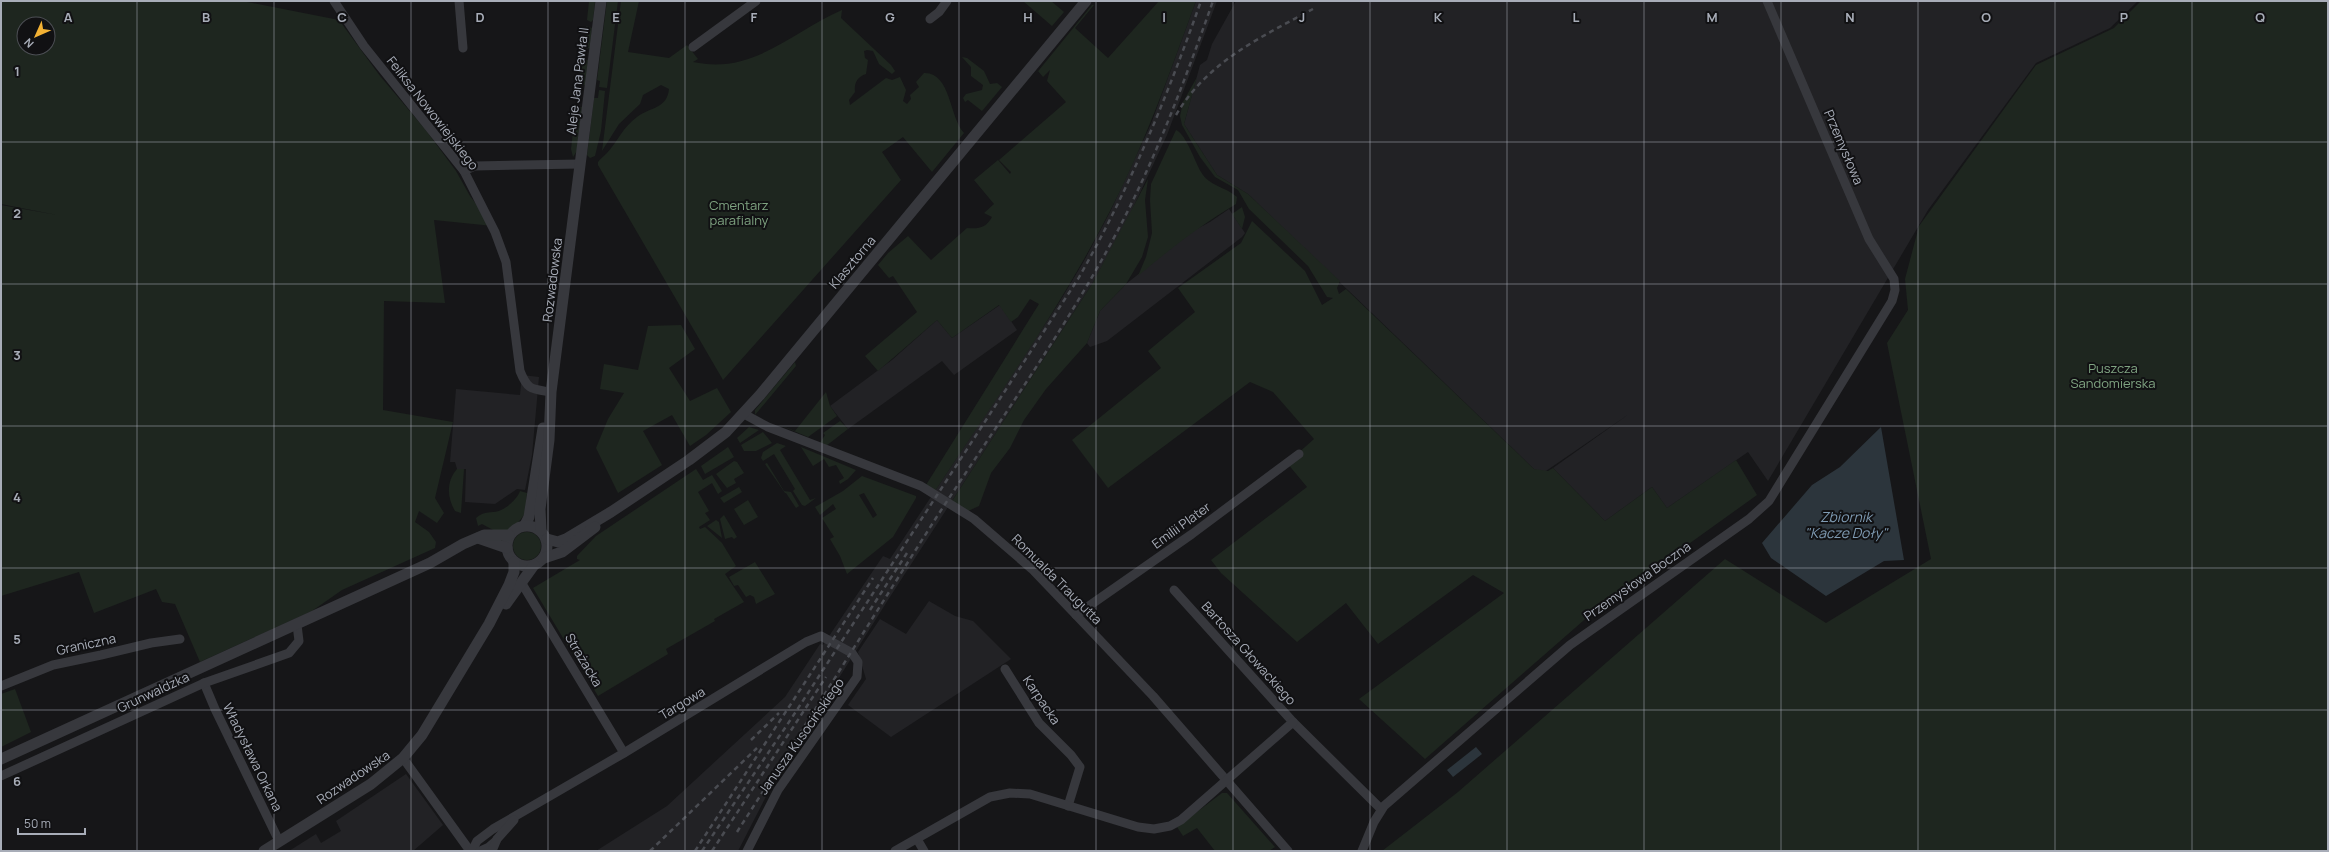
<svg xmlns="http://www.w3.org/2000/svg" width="2329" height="852" font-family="Manrope,sans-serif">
  <rect width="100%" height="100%" fill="#161618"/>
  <g fill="#222225">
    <path d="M1196,1H1217L1167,135L1124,227L1092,284L888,600L774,781L738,851H596L667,806L785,697L820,644L823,645L883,556L890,559L1057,306L1084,261L1110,212L1151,124Z"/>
    <path d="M1236,1H2138L2110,28L2036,63L1928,210L1768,481L1748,452L1667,508L1652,487L1605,521L1553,468L1629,414L1543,473L1534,469L1248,194L1217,175L1184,124L1200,65L1207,60L1212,44Z"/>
    <path d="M1229,209L1245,233L1242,237L1107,341L1090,347L1087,343L1100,311L1126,284L1193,231L1210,222Z"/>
    <path d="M1000,305L1017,330L954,375L942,361L848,429L830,406L892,360L937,320L952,338Z"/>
    <path d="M522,375L539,377L532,455L525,490L517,489L495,504L465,502L466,469H457L455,462H450L456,389L520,395Z"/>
    <path d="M929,601L955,616L973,621L1011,659L891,737L848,705L866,679L858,652L880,619L906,634Z"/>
    <path d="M406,774L443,825L413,851H289L316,834L321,843L341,831L336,821Z"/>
  </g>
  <g fill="#1e261f" fill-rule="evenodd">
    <path d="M1,1H242L339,20L380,76L425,129L456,171L470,196L493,226L434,220L445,303L384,301L383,410L453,422L435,498L444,513L437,523L419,511L415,522L429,532L436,542L435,548L342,590L312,611L200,662L175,604L162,602L156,589L94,613L79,572L1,596V205L57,215L1,204ZM24,24H48V48H24Z"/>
    <path d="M589,1L595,2L593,20L591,22L587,20Z"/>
    <path d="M607,1H618L607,88L599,87L600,81L597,80Z"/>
    <path d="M621,1H639L628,52L669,58L687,45L698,59L693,62C753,75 790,33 842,10L841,18L891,65L895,71L892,74L879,64L873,51L867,50L864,51L865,58L868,60L866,74C857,77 854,83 855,92L849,100L850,105L886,78L892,80L900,77L906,90L903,101L907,104L911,99L910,95L919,87L916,82L924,73C951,72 949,117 964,133L932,172L903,137L882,152L901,180L723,380L598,165V162C600,159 604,156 607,153C618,141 623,127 637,117C650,107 667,109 669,89L661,85L643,95L640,104L619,124L602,151Z"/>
    <path d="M1023,1H1051L1064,12L1052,26Z"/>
    <path d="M1159,1H1196C1170,72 1145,144 1110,211C1060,309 995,400 935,491L926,485L1039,304L1030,299L1018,317L1011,322L999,305L952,338L937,320L878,371L865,356L917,312L893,276L889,278L878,265L888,253L908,236L931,260L967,228C979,229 986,228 992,217L984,213L994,204L974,180L998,160L1010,174L1011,172L999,160L1066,102L1047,81L1050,70L1043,77L1038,71L1035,75L1092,5H1094L1075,28L1108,58Z"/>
    <path d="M2141,1H2328V851H1382L1458,792L1725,559L1826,623L1931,559L1887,343L1908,310L1905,279L1919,226L2036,65L2114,28Z"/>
    <path d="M586,26L592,28L590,48L586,49L584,47Z"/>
    <path d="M962,57L967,58L984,71L990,84L997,83L1002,87L982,111L968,100L965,102L963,98L966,94L982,90L983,85L971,76V67Z"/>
    <path d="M584,59L588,60L585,85H579L581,61Z"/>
    <path d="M1197,77L1184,124L1217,175L1248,194L1340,281L1337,288L1339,294L1346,289L1534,469L1548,471L1553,468L1605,521L1652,487L1667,508L1736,460L1757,495L1591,614L1425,759L1359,699L1504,593L1473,575L1378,644L1346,603L1297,642L1221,573L1211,560L1307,487L1287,463L1314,439L1273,392L1250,382L1108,488L1072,440L1161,368L1148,351L1195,312L1178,288L1241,243L1252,221L1305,271L1322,305L1333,298L1327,297L1308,266L1249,209L1238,190L1215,177L1200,157L1182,125L1180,116L1183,102Z"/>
    <path d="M599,90L605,91L601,131L595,156L590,158L587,155L594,98H598Z"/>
    <path d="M576,107H582L577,151L573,157L571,149Z"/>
    <path d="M1176,130C1186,134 1195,162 1201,172C1209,186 1226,187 1237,197L1236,204C1201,225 1170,249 1138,276L1146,257L1152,233L1150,200L1151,184Z"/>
    <path d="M1148,179L1145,200L1148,237L1142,257L1126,284L1100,311L1087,343L1046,389L1024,420L1010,448L991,473L979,506L968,511L952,501L1092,284Z"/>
    <path d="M1242,207L1245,217L1242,229L1232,214Z"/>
    <path d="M681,325L695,349L669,368L690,401L717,388L731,412L706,435L690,446L672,415L643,431L662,465L618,493L596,448L608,419L624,393L600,389L604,364L638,370L648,326Z"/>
    <path d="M795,362L796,366L755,415V410Z"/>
    <path d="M826,392L830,406L837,416L808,437L777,424L795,431Z"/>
    <path d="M840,421L848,429L826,446L820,443L825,435L823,433Z"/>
    <path d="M749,427L759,430L740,443L737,438Z"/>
    <path d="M763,432L772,443L756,451H744L741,445Z"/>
    <path d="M777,443L786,446L780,450L810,500L816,498L805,506L802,505L793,491L795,489L774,454L763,461L761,458L763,452Z"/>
    <path d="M728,447L734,457L705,474L701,466Z"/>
    <path d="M801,447L856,470L848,479L840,484L839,481L844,478L836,465L829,467L824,459L813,466Z"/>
    <path d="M734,461L737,462L744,473L734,479L736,483L727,488L716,474Z"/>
    <path d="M767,463L784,491L791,492L799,506L796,508L786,493H785L765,464Z"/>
    <path d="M457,469H464L461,513L455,511C447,497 446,482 457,469Z"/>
    <path d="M696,469L703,480L712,475L722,491L718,494L712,483L698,492L709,511L705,513L710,520L699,527L700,529L705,527L722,543L736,566L725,574L744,602L714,619L715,621L666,649L668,654L598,696L533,588L580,560L577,559V556L596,536Z"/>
    <path d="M862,476L916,496V498L893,537L847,574L840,556L830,539L834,537L822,518L836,509L833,504L820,515L815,507L843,491ZM864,493L877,515L873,518L859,495Z"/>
    <path d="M739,487L742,492L724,503L720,498Z"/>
    <path d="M520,491L527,493L525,514L516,525L506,531L497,532L482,524L478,526L476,518C483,512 486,513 493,512C503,512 517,500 520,491Z"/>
    <path d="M748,500L758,517L744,525L734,509Z"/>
    <path d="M724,515L737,537L734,539L732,537L725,539L720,519Z"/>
    <path d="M716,520L719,522L722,538L707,526Z"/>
    <circle cx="527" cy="546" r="14"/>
    <path d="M755,562L775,594L756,604L754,597L750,595L746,597L738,585L734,586L729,577Z"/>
    <path d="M15,689L31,732L1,747V694Z"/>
    <path d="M1222,793H1227L1275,847L1269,851H1215L1197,828L1183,836L1177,827Z"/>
  </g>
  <g fill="#2c353c">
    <path d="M1881,427L1904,560L1884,561L1826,596L1771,558L1762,543L1812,485L1840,467Z"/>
    <path d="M1476,747L1482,754L1453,777L1447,770Z"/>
  </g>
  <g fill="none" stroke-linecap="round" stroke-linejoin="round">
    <g stroke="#37383d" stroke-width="9">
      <path d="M334,1L364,46L464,171L495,232L506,262L520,371C528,391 532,389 551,392"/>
      <path d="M459,1L463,48"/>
      <path d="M930,19L939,12L947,1"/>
      <path d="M693,47L756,1"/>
      <path d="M464,171L475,166L580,164"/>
      <path d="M744,414L768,427L921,486L974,519L1032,569L1076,615L1153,696L1288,851"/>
      <path d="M521,582L624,753"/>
      <path d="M1174,590L1293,722L1381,809"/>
      <path d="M1076,615L1192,534L1299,454"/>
      <path d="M1005,669L1039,723L1071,755L1080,767L1068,806"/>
      <path d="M204,683L215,709L279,841"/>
      <path d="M1,686L53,665L101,655L151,643L180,639"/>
      <path d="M403,758L470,851"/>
      <path d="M1,776L204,683L289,653L299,641L297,625"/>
      <path d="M917,839L924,851"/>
      <path d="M472,851L477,841L493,829L624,753L806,642L821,636L852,653L858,662L857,677L778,790L747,851"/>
      <path d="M480,851L489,847L496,841"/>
      <path d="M492,851L497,839L514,820"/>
      <path d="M895,851L990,797L1010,793L1030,794L1138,827L1154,829L1170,826L1181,820L1293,722"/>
      <path d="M1362,851L1374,822L1384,806L1570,645L1749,519L1769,501L1892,301L1895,290L1894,279L1869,239L1767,1"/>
    </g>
    <g stroke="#37383d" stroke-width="11">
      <path d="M525,525L529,517L543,428"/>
      <circle cx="527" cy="546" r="20"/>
      <path d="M541,530L540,509L549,440L551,392L601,1"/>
      <path d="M478,538L507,548"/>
      <path d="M547,539L558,542L566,539L611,512L689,460L726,432L760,395L1086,1"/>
      <path d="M544,558L562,552L595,527"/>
      <path d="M506,604L534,565"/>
      <path d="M1,759L430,563L463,544L484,535H509"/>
      <path d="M264,851L371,784L403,758L422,735L489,624L509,585L514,572V562"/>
    </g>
    <g stroke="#4a4c52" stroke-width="2.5" stroke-dasharray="5 4" stroke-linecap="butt">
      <path d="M1176,115C1207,62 1261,37 1313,9"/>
      <path d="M870,610L907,553"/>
      <path d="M751,740L779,713"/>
      <path d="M737,832C804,728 869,623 936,518C997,424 1064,332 1117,232C1156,158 1185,80 1213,1"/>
      <path d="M650,851L757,748"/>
      <path d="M695,851L873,578"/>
      <path d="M702,851L791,719L1078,279C1129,190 1167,97 1201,1"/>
      <path d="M712,851L826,677"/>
    </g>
  </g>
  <path fill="none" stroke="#a8adb8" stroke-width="1" stroke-opacity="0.55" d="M137,1V851M274,1V851M411,1V851M548,1V851M685,1V851M822,1V851M959,1V851M1096,1V851M1233,1V851M1370,1V851M1507,1V851M1644,1V851M1781,1V851M1918,1V851M2055,1V851M2192,1V851M1,142H2328M1,284H2328M1,426H2328M1,568H2328M1,710H2328"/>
  <g text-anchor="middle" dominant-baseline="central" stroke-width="4" stroke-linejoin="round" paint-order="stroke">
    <g font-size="13" fill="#a8adb8" stroke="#111113">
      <text transform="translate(577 81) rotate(-83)">Aleje Jana Pawła II</text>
      <text transform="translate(433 113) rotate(52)">Feliksa Nowowiejskiego</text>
      <text transform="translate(1844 147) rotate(67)">Przemysłowa</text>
      <text transform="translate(852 262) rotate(-50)">Klasztorna</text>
      <text transform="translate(552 280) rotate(-83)">Rozwadowska</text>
      <text transform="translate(1181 525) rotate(-36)">Emilii Plater</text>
      <text transform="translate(1057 579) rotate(45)">Romualda Traugutta</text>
      <text transform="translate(1637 581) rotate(-35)">Przemysłowa Boczna</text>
      <text transform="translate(86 644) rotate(-12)">Graniczna</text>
      <text transform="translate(1249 653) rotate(48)">Bartosza Głowackiego</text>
      <text transform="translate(584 660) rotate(59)">Strażacka</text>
      <text transform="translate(153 692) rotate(-25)">Grunwaldzka</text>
      <text transform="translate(1042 700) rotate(56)">Karpacka</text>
      <text transform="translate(682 703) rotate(-31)">Targowa</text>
      <text transform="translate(801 736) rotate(-55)">Janusza Kusocińskiego</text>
      <text transform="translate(253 757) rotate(64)">Władysława Orkana</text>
      <text transform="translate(353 777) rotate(-34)">Rozwadowska</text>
    </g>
    <g font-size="13" fill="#7fa381" stroke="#111113">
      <text x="739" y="205">Cmentarz<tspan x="739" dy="15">parafialny</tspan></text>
      <text x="2113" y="368">Puszcza<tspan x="2113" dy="15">Sandomierska</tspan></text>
    </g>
    <g font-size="14" font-style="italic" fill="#7f9bb3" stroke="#111113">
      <text x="1846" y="516">Zbiornik<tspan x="1846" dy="16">"Kacze Doły"</tspan></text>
    </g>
  </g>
  <g font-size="13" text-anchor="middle" font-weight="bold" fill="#a8adb8" stroke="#111113" stroke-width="4" stroke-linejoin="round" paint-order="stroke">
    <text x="68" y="22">A</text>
    <text x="206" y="22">B</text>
    <text x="342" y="22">C</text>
    <text x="480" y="22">D</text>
    <text x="616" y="22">E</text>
    <text x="754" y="22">F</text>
    <text x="890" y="22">G</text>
    <text x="1028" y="22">H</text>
    <text x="1164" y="22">I</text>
    <text x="1302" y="22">J</text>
    <text x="1438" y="22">K</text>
    <text x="1576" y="22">L</text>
    <text x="1712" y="22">M</text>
    <text x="1850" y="22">N</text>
    <text x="1986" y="22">O</text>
    <text x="2124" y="22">P</text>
    <text x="2260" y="22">Q</text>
    <text x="17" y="76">1</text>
    <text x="17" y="218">2</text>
    <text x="17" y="360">3</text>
    <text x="17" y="502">4</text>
    <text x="17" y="644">5</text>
    <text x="17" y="786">6</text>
  </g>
  <rect width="2329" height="852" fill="none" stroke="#a8adb8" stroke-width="4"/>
  <g transform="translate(36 36) rotate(225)"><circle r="19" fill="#111113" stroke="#4d4f55"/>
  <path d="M0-3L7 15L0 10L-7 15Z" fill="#f2b134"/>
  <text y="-6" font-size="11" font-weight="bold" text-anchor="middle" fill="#a8adb8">N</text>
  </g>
  <path d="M18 828v6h67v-6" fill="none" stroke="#a8adb8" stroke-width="2"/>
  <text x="24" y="828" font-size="12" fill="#a8adb8" stroke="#111113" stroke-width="3" paint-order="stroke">50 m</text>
</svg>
